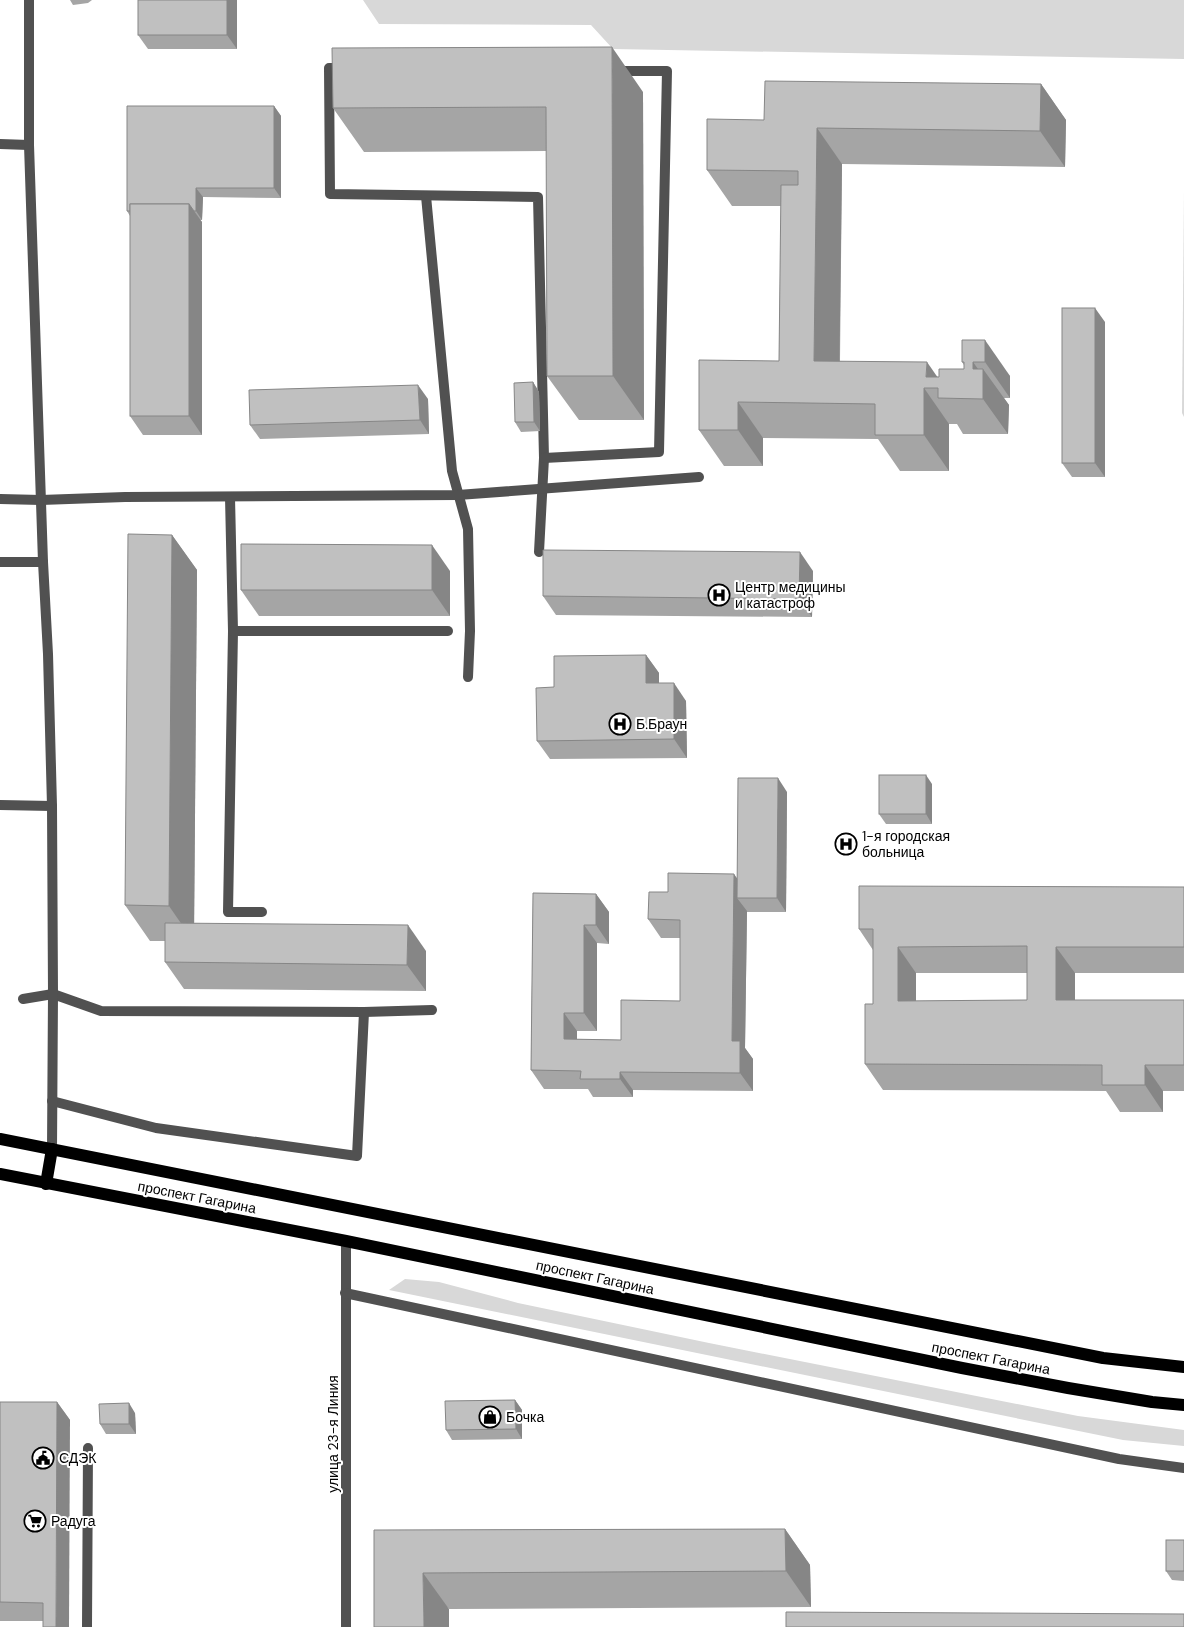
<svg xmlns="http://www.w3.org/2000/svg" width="1184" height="1627" font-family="'DM Sans',sans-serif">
  <rect width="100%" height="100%" fill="#fff"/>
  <g fill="#d8d8d8">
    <path d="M363,0H1184V59L613,49L591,25L379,24Z"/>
    <path d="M1184,190V417L1182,413Z"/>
    <path d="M405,1279L439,1282L518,1303L709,1343L1078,1416L1184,1430V1446L1123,1440L389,1290Z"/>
  </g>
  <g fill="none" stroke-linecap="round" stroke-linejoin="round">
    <g stroke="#515151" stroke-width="10">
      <path d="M345,68H329L330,194L538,197L544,458L539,552"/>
      <path d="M0,144L29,145"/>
      <path d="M426,196L452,471L468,529L470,631L468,677"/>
      <path d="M544,458L659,452L667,71H617"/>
      <path d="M230,497L233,631L228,912H262"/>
      <path d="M0,499L41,500L125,497L458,495L699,477"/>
      <path d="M0,562H43"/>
      <path d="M233,631H448"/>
      <path d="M0,805L52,806"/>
      <path d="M23,999L53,994L101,1011L364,1012L432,1010"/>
      <path d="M52,1101L156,1128L357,1156L364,1012"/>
      <path d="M87,1627L88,1448"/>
    </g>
    <g stroke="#515151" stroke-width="10">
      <path d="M29,0V145L43,562L48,654L52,806L53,994L52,1149"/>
      <path d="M346,1241V1627"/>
      <path d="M345,1293L1119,1459L1184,1468"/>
    </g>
    <g stroke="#000" stroke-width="12">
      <path d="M0,1139L1103,1358L1184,1367"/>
      <path d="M0,1174L346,1241L962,1368L1068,1388L1152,1402L1184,1405"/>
      <path d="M46,1184L52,1149"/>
    </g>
  </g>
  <g fill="#a5a5a5" fill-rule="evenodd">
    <path d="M70,0H92L88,3L73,5Z"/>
    <path d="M138,0H237V49H148L138,35Z"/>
    <path d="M1041,84L1066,120L1065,167L842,164L840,361L939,377L964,369V365L962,362V340L1010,376V398H1004L1009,405L1008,434H963L957,424H949V471H900L878,439L763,438V466H724L699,430L779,361L781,206H732L707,170L764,120Z"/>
    <path d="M643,92L644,420H579L547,376V151L364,152L333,108Z"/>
    <path d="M274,106L281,116V198L203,197L202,220H200L202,222V435H143L130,416V216L127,211Z"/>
    <path d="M1105,322V477H1072L1062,463Z"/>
    <path d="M533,382L539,392L540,431L521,432L515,422Z"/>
    <path d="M428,399L429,434L260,439L250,425Z"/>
    <path d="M172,535L197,570L194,923L426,951V991L184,989L165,962V941H150L125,905Z"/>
    <path d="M450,571V616H259L241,590Z"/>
    <path d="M813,571L812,617L556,615L543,596Z"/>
    <path d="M646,655L659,673V683L686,701L687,758L550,759L537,741L554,687Z"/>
    <path d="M932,784V824H886L879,814Z"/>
    <path d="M787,792L786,912H747V911L745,1048L753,1059V1091L633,1090V1097H593L588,1089H544L531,1070L533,893L596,894L609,912V944L597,943V1031H577V1039L621,1040L680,1001V938H661L648,919L668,892L738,879Z"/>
    <path d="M1184,887V973H1075V1000H1184V1091H1163V1112H1120L1106,1091L883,1090L865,1064L873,1004V950L859,929ZM916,973H1027V1000L916,1001Z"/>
    <path d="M515,1400L522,1410V1439L452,1440L446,1430Z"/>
    <path d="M0,1402H57L70,1420L43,1621H0Z"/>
    <path d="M135,1413L136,1434H106L100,1424Z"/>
    <path d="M785,1529L810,1565L811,1607L449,1609L374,1530Z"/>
    <path d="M1184,1540V1581L1172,1580L1166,1571Z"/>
  </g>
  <g fill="#868686">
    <path d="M227,0H237V49L227,35Z"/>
    <path d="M612,47L643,92L644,420L613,376Z"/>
    <path d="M1041,84L1066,120L1065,167L1040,131Z"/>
    <path d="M274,106L281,116V198L274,188Z"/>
    <path d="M817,128L842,164L839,397L814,361Z"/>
    <path d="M196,188L203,197L202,220L196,211Z"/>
    <path d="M189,204L202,222V435L189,416Z"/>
    <path d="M1095,308L1105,322V477L1095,463Z"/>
    <path d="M985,340L1010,376V398L985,362Z"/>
    <path d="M927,362L952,398L938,388L926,377Z"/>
    <path d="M973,362L983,376V369L1009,405L1008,434L983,399L973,369Z"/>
    <path d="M533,382L539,392L540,431L534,422Z"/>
    <path d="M418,385L428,399L429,434L420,420Z"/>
    <path d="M924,388L949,424V471L924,435Z"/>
    <path d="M738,402L763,438V466L738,430Z"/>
    <path d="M172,535L197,570L194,942L169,906Z"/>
    <path d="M432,545L450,571V616L432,590Z"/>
    <path d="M800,552L813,571L812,617L799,599Z"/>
    <path d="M646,655L659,673V702L646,683Z"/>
    <path d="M674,683L686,701L687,758L674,739Z"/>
    <path d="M926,775L932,784V824L926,814Z"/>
    <path d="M778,778L787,792L786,912L777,898Z"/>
    <path d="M734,874L747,892L737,898L747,911L745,1048L753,1059V1091L740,1073L732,1041Z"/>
    <path d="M596,894L609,912V944L596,925Z"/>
    <path d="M408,925L426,951V991L407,965Z"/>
    <path d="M584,925L597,943V1031L584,1013Z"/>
    <path d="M898,947L916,973V1027L898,1001Z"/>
    <path d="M1056,947L1075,973V1027L1056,1000Z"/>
    <path d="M564,1013L577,1031V1057L564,1039Z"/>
    <path d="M1145,1065L1163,1091V1112L1145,1085Z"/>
    <path d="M620,1072L633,1090V1097L620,1079Z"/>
    <path d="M515,1400L522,1410V1439L516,1429Z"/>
    <path d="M57,1402L70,1420L69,1627H56Z"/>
    <path d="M129,1403L135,1413L136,1434L129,1424Z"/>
    <path d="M785,1529L810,1565L811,1607L786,1571Z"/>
    <path d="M423,1573L449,1609V1627H424Z"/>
  </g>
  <g fill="#c0c0c0" stroke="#868686" fill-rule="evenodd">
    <rect x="138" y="0" width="89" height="35"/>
    <path d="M612,47L613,376H547L546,107L333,108L332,48Z"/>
    <path d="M765,81L1041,84L1040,131L817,128L814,361L927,362L926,377H939V369H964V362H962V340H985V362H973V369H983V399L938,398V388H924V435H875V404L738,402V430H699V360L779,361L781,185H798V171L707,170V119L764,120Z"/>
    <path d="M127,106H274V188H196V211H194L189,204H130V211H127Z"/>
    <rect x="130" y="204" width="59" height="212"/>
    <rect x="1062" y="308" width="33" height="155"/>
    <path d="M533,382L534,422H515L514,383Z"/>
    <path d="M418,385L420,420L250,425L249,390Z"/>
    <path d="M128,534L172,535L169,906L125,905Z"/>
    <path d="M241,544L432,545V590H241Z"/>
    <path d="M543,550L800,552L799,599L543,596Z"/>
    <path d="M646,655V683H674V739L537,741L536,688L554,687V656Z"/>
    <rect x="879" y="775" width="47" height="39"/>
    <path d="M738,778H778L777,898H737Z"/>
    <path d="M668,873L734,874L732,1041H740V1073L620,1072V1079H580L581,1071L531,1070L533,893L596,894V925H584V1013H564V1039L621,1040V1000L680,1001V920L648,919L649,892H668Z"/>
    <path d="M859,886L1184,887V947H1056V1000H1184V1065H1145V1085H1102V1065L865,1064V1004H873V929H859ZM1027,946V1000L898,1001V947Z"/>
    <path d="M165,923L408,925L407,965L165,962Z"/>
    <path d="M515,1400L516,1429L446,1430L445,1401Z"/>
    <path d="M0,1402H57L56,1627H43V1603L0,1602Z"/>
    <path d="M129,1403V1424H100L99,1404Z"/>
    <path d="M785,1529L786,1571L423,1573L424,1627H374V1530Z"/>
    <rect x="1166" y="1540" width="18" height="31"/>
    <path d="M786,1612L1184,1614V1627H786Z"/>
  </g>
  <defs>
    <g id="hospital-ring" transform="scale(1.125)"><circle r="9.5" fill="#fff" stroke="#000" stroke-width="1.5"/><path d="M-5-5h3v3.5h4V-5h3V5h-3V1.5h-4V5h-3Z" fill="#000"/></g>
    <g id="shop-ring" transform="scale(1.125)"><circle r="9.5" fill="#fff" stroke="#000" stroke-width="1.5"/><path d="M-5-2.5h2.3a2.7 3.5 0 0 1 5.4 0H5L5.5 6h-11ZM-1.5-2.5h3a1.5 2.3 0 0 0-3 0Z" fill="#000"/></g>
    <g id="civic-ring" transform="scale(1.125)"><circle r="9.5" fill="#fff" stroke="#000" stroke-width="1.5"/><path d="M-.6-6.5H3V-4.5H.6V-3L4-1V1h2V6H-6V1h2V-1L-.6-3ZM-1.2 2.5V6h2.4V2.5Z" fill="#000"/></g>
    <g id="supermarket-ring" transform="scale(1.125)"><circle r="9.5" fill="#fff" stroke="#000" stroke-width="1.5"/><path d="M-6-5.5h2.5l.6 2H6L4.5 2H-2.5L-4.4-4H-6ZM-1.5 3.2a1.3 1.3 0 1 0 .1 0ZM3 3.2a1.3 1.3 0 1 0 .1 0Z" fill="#000"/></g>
  </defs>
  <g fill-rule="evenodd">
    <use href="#hospital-ring" x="719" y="595"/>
    <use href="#hospital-ring" x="620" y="724"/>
    <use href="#hospital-ring" x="846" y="844"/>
    <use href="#shop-ring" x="490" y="1417"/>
    <use href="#civic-ring" x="43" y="1458"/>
    <use href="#supermarket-ring" x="35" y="1521"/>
  </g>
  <g text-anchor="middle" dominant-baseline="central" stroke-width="4" stroke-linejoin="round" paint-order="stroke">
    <g font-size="14" fill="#000" stroke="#fff" text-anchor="start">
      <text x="735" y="587">Центр медицины<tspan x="735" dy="16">и катастроф</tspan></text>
      <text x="636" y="724">Б.Браун</text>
      <text x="862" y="836">1-я городская<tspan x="862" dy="16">больница</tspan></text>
      <text x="506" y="1417">Бочка</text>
      <text x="59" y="1458">СДЭК</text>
      <text x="51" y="1521">Радуга</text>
    </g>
    <g font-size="14" fill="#000" stroke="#fff">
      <text transform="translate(197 1197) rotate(11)">проспект Гагарина</text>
      <text transform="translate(595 1277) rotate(12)">проспект Гагарина</text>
      <text transform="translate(991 1358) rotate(11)">проспект Гагарина</text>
      <text transform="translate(333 1434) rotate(-90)">улица 23-я Линия</text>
    </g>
  </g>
</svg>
